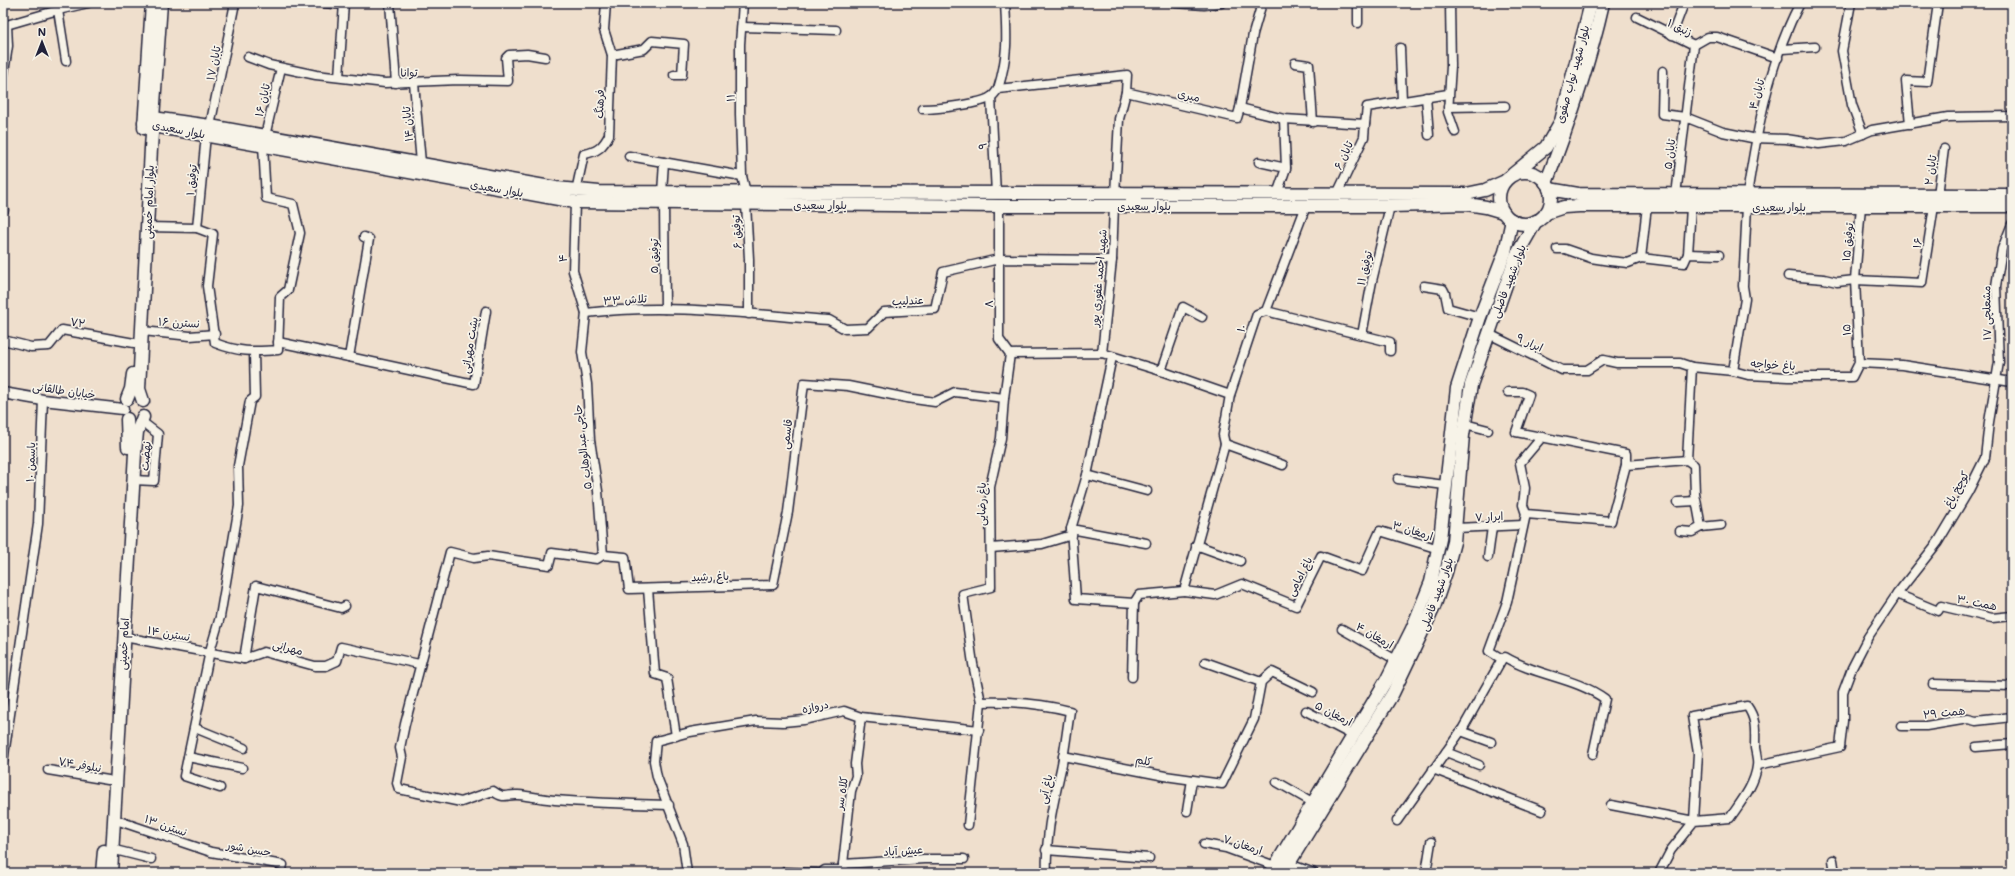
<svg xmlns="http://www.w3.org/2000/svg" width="2015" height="876" font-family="Mali,'Playpen Sans Arabic',sans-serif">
  <rect width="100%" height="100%" fill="#efdfcd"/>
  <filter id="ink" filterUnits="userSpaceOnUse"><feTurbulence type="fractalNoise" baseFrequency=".025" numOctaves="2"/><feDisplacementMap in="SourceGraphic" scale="8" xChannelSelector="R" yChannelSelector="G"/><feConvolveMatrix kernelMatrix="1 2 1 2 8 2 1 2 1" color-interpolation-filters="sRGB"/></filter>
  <g filter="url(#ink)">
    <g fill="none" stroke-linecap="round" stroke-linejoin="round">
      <g stroke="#22223b" stroke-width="11">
        <g id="minor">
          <path d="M324,3L344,5"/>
          <path d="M390,3L396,83"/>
          <path d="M743,3L740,44V114L742,176L746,193"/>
          <path d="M1175,3L1204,5L1221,3"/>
          <path d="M1450,3L1451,66L1448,112L1455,132"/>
          <path d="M1851,3L1842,51L1852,105L1863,134"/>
          <path d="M58,10L66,61"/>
          <path d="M1637,17L1694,45"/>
          <path d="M1358,23V3"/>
          <path d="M3,26L58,10L88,3"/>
          <path d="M742,27L836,30"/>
          <path d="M1672,35L1684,3"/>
          <path d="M1694,45L1708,37H1717L1778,58"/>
          <path d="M1400,48L1402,101"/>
          <path d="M1782,49L1815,47"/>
          <path d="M612,55L644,49L652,41L684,44L682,75H674"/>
          <path d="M248,57L269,65L316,75L385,83L459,80L508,81L506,58L509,55L527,54L545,57"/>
          <path d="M1295,63L1309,65L1313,122"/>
          <path d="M1663,71L1662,114L1685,117L1723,132L1752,138L1786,139L1819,144L1846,141L1872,130L1948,117L2012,116"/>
          <path d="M339,77L344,3"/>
          <path d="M3,79L8,46L7,25"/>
          <path d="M414,83L421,163"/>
          <path d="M998,89C1008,57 1007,37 1005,3"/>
          <path d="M991,97L996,194"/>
          <path d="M1426,97L1429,135"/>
          <path d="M1448,107L1505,106"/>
          <path d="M1240,108L1253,34L1262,3"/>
          <path d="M923,109C937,109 981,104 991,97C994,95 996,92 998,89L1127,75L1126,92L1237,118L1240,108L1284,119L1365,124L1367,107L1448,94"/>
          <path d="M1910,124L1906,81L1927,82L1938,3"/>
          <path d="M210,126L235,3"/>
          <path d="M265,136L281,68"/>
          <path d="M629,156L742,176"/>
          <path d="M1259,162L1286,168"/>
          <path d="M576,191L584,154C597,152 603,147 609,135L612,55L604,30L606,3"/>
          <path d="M662,193L664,162"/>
          <path d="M1277,194L1286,168L1284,119"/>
          <path d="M1337,194L1364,137L1365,124"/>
          <path d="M1115,195L1119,119L1126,92"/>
          <path d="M1676,195L1694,45"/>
          <path d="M1747,195C1757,130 1769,62 1800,3"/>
          <path d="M1938,195L1944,149"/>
          <path d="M575,202L573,271L586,313L582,352L587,384L590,440L598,491L603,555"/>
          <path d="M664,203L665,309"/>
          <path d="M746,204L749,259V314"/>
          <path d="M3,209L4,210"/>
          <path d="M147,227L197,228L213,234L207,286L215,343C238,352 253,352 278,350L280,297L288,290L300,233L293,204L266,198L263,145"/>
          <path d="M197,228L206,135"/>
          <path d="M1557,249H1565L1591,258L1610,261L1628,263L1641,258L1684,263L1688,254L1719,255"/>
          <path d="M1688,254L1691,207"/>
          <path d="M1641,258L1647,206"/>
          <path d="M1788,276L1824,279L1837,282L1855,280L1922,283L1934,206"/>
          <path d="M1424,286L1443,289L1445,293L1448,308L1480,317"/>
          <path d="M1266,311L1390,342V351"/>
          <path d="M586,313C667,303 748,314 829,320L845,329L868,328L884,312L935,309L943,272L999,259L1112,260"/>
          <path d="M143,331L190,336L215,334"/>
          <path d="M1489,334L1562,370H1587L1603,360L1617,363H1680L1692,367L1733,371L1748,375L1788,377H1852L1859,363L1855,280L1861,206"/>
          <path d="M1362,335L1372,281L1390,206"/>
          <path d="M3,340L31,347L49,346L62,330L134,343"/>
          <path d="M278,342L349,357L369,239L364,237"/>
          <path d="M1102,353L1112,260L1114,205"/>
          <path d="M1010,354L1102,353L1161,371L1183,307L1202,317"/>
          <path d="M349,357L474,384L486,311"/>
          <path d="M1112,357L1087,475L1071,529L1076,599L1134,603L1139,595L1184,591"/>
          <path d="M1859,363L1902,365L2012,382"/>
          <path d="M1161,371L1230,395L1257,314L1266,311L1306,206"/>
          <path d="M1733,371L1745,299L1743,286L1747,206"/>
          <path d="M1508,392H1522L1529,395L1516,432L1626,454V465"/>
          <path d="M1230,395L1223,435L1225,444L1184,591L1215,595L1242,584L1296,606L1321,556L1362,571L1380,531L1439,549"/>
          <path d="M1465,424L1488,430"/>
          <path d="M1225,444L1283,465"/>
          <path d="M1687,460L1692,367"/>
          <path d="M1087,475L1147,491"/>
          <path d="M1398,479L1445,485"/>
          <path d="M133,480L154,481L158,434L141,421"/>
          <path d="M1678,502L1696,501"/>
          <path d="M1526,514L1611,521L1626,465L1687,460L1694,465L1695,494L1701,527L1721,525"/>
          <path d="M1456,528L1523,525"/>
          <path d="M1071,529L1146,543"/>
          <path d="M1680,531L1692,532L1701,527"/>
          <path d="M1196,545L1240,561"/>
          <path d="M991,548L1042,544L1072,535"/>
          <path d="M1488,557L1492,527"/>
          <path d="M648,589L655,674L667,678L676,736"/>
          <path d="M1897,594L1938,611L1941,606L1992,618L2012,616"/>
          <path d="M1342,629L1396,660"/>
          <path d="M124,637L244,659L264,652L315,666H326L337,661L341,647L419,664"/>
          <path d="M244,659L256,586L341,608L345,606"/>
          <path d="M1502,659L1505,657C1536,676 1575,677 1605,699L1593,754"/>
          <path d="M1205,662L1261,682"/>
          <path d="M1132,677L1134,603"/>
          <path d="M1933,684L2012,686"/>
          <path d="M981,702C1012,701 1040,703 1070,711C1067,730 1065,750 1061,769C1053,805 1045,836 1047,873"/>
          <path d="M1306,711L1352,735"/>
          <path d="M1901,726H1926L1968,719L1976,721L2012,717"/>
          <path d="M195,728L244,748"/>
          <path d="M1461,731L1491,742"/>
          <path d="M1976,747L2012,744"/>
          <path d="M1446,752L1479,765"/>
          <path d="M1063,756L1165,776L1222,784L1254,719L1261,682L1272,672L1313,692"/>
          <path d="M188,757L242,768"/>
          <path d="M3,762L38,524L43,400"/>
          <path d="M1758,765L1840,747L1843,721V692L1852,668L1868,637L1897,594L1938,542L1968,492L1985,458L1989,422L1999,362L1996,286L2002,249L2012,224"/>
          <path d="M1433,769L1542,811"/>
          <path d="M48,770L108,780"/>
          <path d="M1277,782L1312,802"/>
          <path d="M220,788L184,776L210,651L220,617L239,506L238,466L250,401L255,397L254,352"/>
          <path d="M669,805C631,804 593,803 555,800C543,799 531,796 518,795C506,794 505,800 493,791L461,802L399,789L397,783L402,757L400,748L405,724L450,552L474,558L488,556L549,565L552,553L597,559L603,555L625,557L629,589L773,585L788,512L804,383L848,386L907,398L935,402L955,392L1004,398"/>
          <path d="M1611,805L1694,821L1698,753L1692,716L1747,706C1757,720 1755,731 1755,748C1756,754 1758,760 1757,766C1755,785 1740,803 1730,818L1694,821L1671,850L1659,873"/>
          <path d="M1187,811L1192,780"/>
          <path d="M113,819L211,852L283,865"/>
          <path d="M1397,821L1463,728L1502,659L1489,651L1507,602L1526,514L1523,505L1525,488L1520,463L1542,437"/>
          <path d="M968,825L981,702L973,664L963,594L991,587L990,487L1001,438L1004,398L1010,354L999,339V206"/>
          <path d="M1204,844L1226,848L1275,866"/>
          <path d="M111,849L151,859"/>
          <path d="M1046,850L1149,858"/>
          <path d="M1833,860L1835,873"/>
          <path d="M843,864L924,859H964"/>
          <path d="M1289,864L1314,873"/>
          <path d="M785,872L817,873"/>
          <path d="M687,873L683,844L657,777L654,761L656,741L690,732L756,721L783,722L804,720L844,711L861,717L979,730"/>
          <path d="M821,873L825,870H844"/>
          <path d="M844,873L843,864L851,791L856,776L855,764L861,717"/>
          <path d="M1426,873L1431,842"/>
        </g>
      </g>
      <g stroke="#22223b" stroke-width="13">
        <path id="tertiary" d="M3,393L43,400L123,409"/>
      </g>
      <g stroke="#22223b" stroke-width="15">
        <g id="secondary">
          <path d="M144,122L153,118L210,126L556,188L599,192L1466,194L1485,190L1503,182"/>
          <path d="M154,126L575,202L999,206H1390L1467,204L1486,207L1503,212"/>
          <path d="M144,128L152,3"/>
          <circle cx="1525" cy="198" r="26"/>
          <path d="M1513,174L1546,147L1561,121L1591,3"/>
          <path d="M1546,183C1569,124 1589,65 1603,3"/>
          <path d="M1549,189L1578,194L2012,195"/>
          <path d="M1546,213L1564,207L1579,206H2012"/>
          <path d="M127,399L131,389L133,374"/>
          <path d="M143,401L139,389L151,148L161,3"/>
          <path d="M127,419L128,447"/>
          <path d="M102,873L104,851"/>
          <path d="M111,873L135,453L137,432L143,417"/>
          <path d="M1271,873L1387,679L1412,629L1431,582L1440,539L1457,388L1480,317L1505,252L1512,220"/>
          <path d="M1283,873L1393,693L1434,607L1446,572L1454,542L1463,435L1471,385L1516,256L1536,221"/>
        </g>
      </g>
      <use href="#minor" stroke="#f7f3e8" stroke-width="8"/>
      <use href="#tertiary" stroke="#f7f3e8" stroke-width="10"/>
      <use href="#secondary" stroke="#f7f3e8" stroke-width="12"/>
    </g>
  </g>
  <g text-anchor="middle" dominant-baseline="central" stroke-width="3.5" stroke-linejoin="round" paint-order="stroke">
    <g font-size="11" fill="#22223b" stroke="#f7f3e8">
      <text transform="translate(1680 27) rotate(25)">زنبق ۱</text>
      <text transform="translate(213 63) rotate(-79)">تابان ۱۷</text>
      <text transform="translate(409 72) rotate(-1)">توانا</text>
      <text transform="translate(1572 74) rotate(-75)">بلوار شهید نواب صفوی</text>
      <text transform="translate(1756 94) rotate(-74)">تابان ۴</text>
      <text transform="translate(1189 95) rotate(13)">میری</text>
      <text transform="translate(730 98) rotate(-89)">۱۱</text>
      <text transform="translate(262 100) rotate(-77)">تابان ۱۶</text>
      <text transform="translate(599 104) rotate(-88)">فرهنگ</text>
      <text transform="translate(407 124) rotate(-95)">تابان ۱۴</text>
      <text transform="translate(179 129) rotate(11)">بلوار سعیدی</text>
      <text transform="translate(982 146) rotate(-93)">۹</text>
      <text transform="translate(1669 154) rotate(-83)">تابان ۵</text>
      <text transform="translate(1343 155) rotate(-65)">تابان ۶</text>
      <text transform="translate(1930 170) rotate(-82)">تابان ۲</text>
      <text transform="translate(191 180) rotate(-85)">توفیق ۱</text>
      <text transform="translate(497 188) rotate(10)">بلوار سعیدی</text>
      <text transform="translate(148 202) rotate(-88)">بلوار امام خمینی</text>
      <text x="820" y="204">بلوار سعیدی</text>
      <text x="1144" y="205">بلوار سعیدی</text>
      <text x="1779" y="206">بلوار سعیدی</text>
      <text transform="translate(736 232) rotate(-93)">توفیق ۶</text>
      <text transform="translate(1847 242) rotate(-85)">توفیق ۱۵</text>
      <text transform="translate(1917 243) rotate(-81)">۱۶</text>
      <text transform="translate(653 256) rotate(-90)">توفیق ۵</text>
      <text transform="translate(562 258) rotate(-90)">۴</text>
      <text transform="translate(1364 268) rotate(-77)">توفیق ۱۱</text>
      <text transform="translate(1098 278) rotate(-85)">شهید احمد غفوری پور</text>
      <text transform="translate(1508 281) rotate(-69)">بلوار شهید فاضلی</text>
      <text transform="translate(625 299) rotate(-3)">تلاش ۳۳</text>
      <text transform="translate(908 300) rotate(-3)">عندلیب</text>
      <text transform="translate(988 304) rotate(-90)">۸</text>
      <text transform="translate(1986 313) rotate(-91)">مشعلچی ۱۷</text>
      <text transform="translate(78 322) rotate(9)">۷۲</text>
      <text transform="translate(179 322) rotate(3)">نسترن ۱۶</text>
      <text transform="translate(1241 328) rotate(-72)">۱۰</text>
      <text transform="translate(1846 330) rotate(-93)">۱۵</text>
      <text transform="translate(1530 342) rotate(25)">ابرار ۹</text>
      <text transform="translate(469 345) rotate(-81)">پشت مهرانی</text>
      <text transform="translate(1773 364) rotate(4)">باغ خواجه</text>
      <text transform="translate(64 390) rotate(8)">خیابان طالقانی</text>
      <text transform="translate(786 434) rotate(-83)">قاسمی</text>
      <text transform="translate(582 447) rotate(-97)">حاجی عبدالوهاب ۵</text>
      <text transform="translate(145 456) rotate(-85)">نهضت</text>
      <text transform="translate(30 462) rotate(-88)">یاسمن ۱۰</text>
      <text transform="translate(1956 489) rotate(-61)">کوچخ باغ</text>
      <text transform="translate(981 504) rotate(-89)">باغ رضایی</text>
      <text transform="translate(1489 516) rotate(-3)">ابرار ۷</text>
      <text transform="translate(1413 530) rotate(17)">ارمغان ۳</text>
      <text transform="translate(710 576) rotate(-2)">باغ رشید</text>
      <text transform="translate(1299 576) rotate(-63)">باغ امامی</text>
      <text transform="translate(1436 594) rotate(-70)">بلوار شهید فاضلی</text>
      <text transform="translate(1977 602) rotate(11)">همت ۳۰</text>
      <text transform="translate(169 633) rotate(10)">نسترن ۱۴</text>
      <text transform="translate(1375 635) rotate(30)">ارمغان ۴</text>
      <text transform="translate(123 644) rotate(-87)">امام خمینی</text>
      <text transform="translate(288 647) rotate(15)">مهرانی</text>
      <text transform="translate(815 706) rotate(-12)">دروازه</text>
      <text transform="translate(1944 712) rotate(-6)">همت ۲۹</text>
      <text transform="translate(1334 713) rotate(27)">ارمغان ۵</text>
      <text transform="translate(1144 760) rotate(11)">کلم</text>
      <text transform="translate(80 764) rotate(10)">نیلوفر ۷۴</text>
      <text transform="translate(1045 789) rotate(-77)">باغ آبی</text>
      <text transform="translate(841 793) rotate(-81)">کلاه سر</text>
      <text transform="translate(166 825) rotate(19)">نسترن ۱۳</text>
      <text transform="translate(1243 844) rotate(18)">ارمغان ۷</text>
      <text transform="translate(249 848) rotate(10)">حسن شور</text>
      <text transform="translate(903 850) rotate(-4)">عیش آباد</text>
    </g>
  </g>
  <rect width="2015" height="876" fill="none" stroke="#f7f3e8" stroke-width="16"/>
  <rect x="8" y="8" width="1999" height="860" fill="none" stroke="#22223b" stroke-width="1.5" filter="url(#ink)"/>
  <g transform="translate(42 42)" stroke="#f7f3e8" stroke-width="3" paint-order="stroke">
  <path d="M0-3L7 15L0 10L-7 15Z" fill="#22223b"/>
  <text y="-6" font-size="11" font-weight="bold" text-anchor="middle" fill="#22223b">N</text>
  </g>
</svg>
